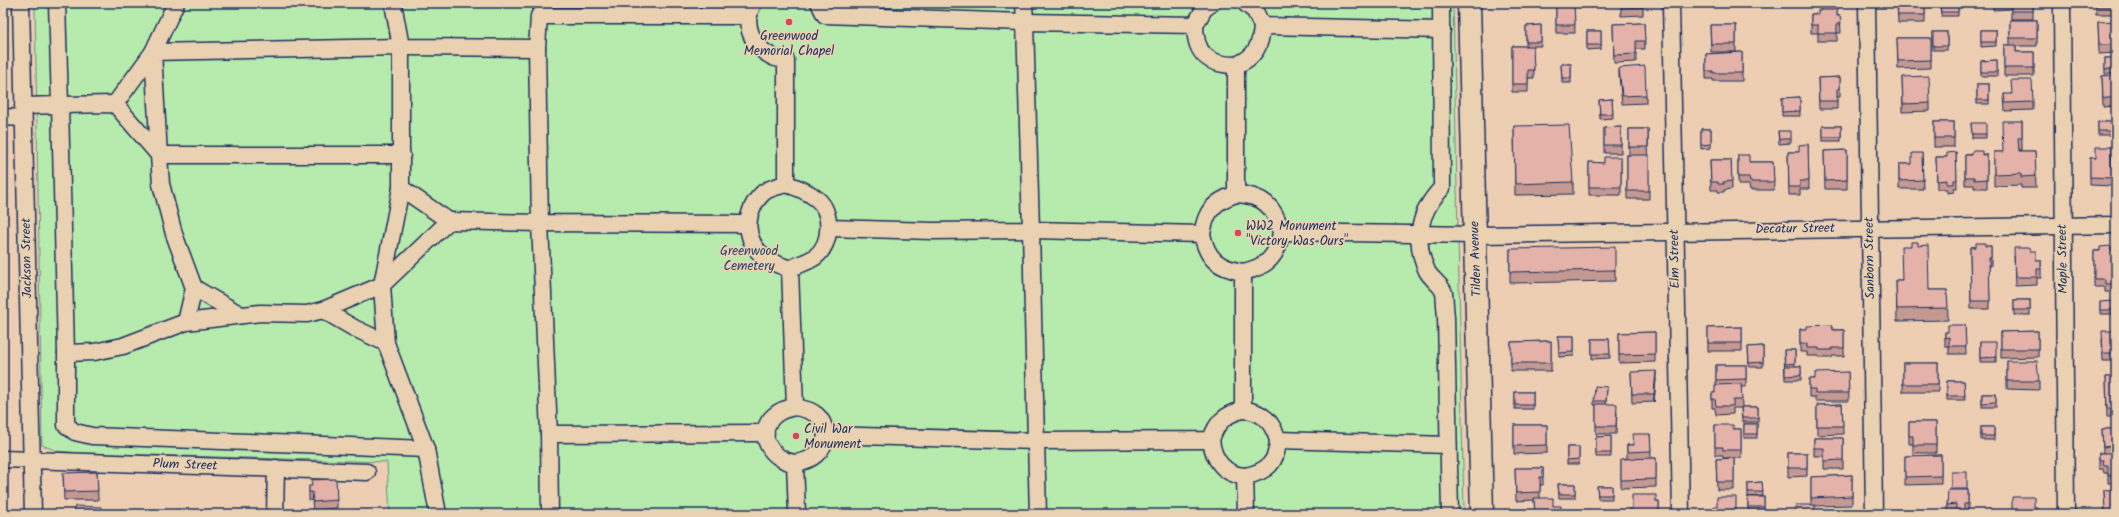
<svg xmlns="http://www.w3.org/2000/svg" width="2119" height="517" font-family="Kalam,sans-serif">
  <rect width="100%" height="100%" fill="#edceb2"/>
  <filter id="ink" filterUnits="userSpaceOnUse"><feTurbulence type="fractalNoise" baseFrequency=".025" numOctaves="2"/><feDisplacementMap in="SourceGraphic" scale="8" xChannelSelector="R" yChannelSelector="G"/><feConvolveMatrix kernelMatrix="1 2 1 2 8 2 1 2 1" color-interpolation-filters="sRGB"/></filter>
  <g filter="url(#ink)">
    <path fill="#b7ebad" stroke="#698d86" d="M35,3H1453L1464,514H390L387,462L81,453L57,451L42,445Z"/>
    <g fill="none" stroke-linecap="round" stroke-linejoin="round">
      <g stroke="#1b2f5e" stroke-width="19">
        <g id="street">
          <path d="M21,3L33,514"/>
          <path d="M393,3L401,47L537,48"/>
          <path d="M754,3C741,22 752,46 771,56C775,59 781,59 786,60V184C780,186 768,188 763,193C743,212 743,242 767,259C773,263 782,266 790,269C797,265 808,262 815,257C832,244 833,212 817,199C808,192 797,187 786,184"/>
          <path d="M819,3L825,15L1025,22L1024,3"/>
          <path d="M1245,3L1255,11L1262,26L1442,30"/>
          <path d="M1441,3L1442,188C1419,211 1413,241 1427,271C1431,279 1442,285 1444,293C1445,301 1445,309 1446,317L1450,514"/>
          <path d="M1671,3L1681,514"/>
          <path d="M1867,3L1874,514"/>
          <path d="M2062,3L2066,514"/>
          <path d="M1195,25L1204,9L1212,3"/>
          <path d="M1262,26C1261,45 1255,58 1236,65V194C1262,195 1275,206 1281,232L1475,235L2116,225"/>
          <path d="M115,104L153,52L176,3"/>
          <path d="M23,106L60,105L57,3"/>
          <path d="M3,117L23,118"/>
          <path d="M401,188L382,285L323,310L307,314L260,313L186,322L123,346L94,352L66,353V425L75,432L92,436L426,449"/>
          <path d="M747,224L540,223L537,48L539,16H749"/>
          <path d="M829,228L933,231L1031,230L1025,22L1195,25C1195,54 1208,65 1236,65"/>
          <path d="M1281,232C1278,256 1267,267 1243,272V410C1263,411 1272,422 1278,440L1448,445"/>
          <path d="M1202,234C1206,211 1213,202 1236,194"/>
          <path d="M790,269L795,407C813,410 823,415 826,435L1036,441L1031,230L1202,234C1207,259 1218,268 1243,272"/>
          <path d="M194,288L241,315"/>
          <path d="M323,310L354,328L386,343"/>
          <path d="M186,322L194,288L174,234L161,184L159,155H402"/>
          <path d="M66,353L60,105L115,104L159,155L153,52L401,47V188L449,221"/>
          <path d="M795,407C788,408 781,410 775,415C753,433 772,461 795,463"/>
          <path d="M1211,440C1213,459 1224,475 1245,476"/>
          <path d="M3,459L367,472"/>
          <path d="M275,514L276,468"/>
          <path d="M438,514L426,449L386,343L382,285L449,221L540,223L549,434"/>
          <path d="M550,514L549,434L766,433"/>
          <path d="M797,514L795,463C811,461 824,452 826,435"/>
          <path d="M1038,514L1036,441L1211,440C1216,423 1225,414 1243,410"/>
          <path d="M1246,514L1245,476C1267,472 1277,463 1278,440"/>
        </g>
      </g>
      <g stroke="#1b2f5e" stroke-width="25">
        <path id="secondary" d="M1469,3L1482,514"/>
      </g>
      <use href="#street" stroke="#ead1b2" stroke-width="16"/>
      <use href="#secondary" stroke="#ead1b2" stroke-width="22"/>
    </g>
    <g fill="#c49991" stroke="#1b2f5e">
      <path d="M1556,3H1574L1575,33H1556Z"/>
      <path d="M1621,3H1643V15L1621,16Z"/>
      <path d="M1820,3H1838V10H1837V16H1840L1841,33H1837V41H1818V33H1811V14H1818L1821,10Z"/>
      <path d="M1897,3H1925V23H1898Z"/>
      <path d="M1940,3H1958V16H1941Z"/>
      <rect x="1975" y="3" width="12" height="2"/>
      <path d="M1993,3H2033V19H2011V9L1993,10Z"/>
      <rect x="2096" y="3" width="20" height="11"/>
      <path d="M2010,20H2037V46H2016V52H2034V76H2004V45H2010Z"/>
      <path d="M2098,22L2116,32V53L2099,54Z"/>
      <path d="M1644,23L1645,49H1636V62L1614,63L1613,24Z"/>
      <path d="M1541,25V46H1533L1534,78H1528V92H1512V46H1526V26Z"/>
      <path d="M1710,25H1736V52H1711Z"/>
      <path d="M1981,30H1996V46L1981,47Z"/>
      <path d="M1587,31H1601V49L1587,50Z"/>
      <rect x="1933" y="32" width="14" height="18"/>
      <path d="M1897,38H1931V68L1898,69Z"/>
      <path d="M1742,52V81H1713V79H1706V54Z"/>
      <path d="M2105,58H2116V73L2105,74Z"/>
      <path d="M1997,60V76H1981V61Z"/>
      <path d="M1561,64H1571V83H1562Z"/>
      <path d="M1619,68L1646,95V103L1622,104L1619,76Z"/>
      <path d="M2116,75V106L2103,107L2102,76Z"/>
      <path d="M1840,77V97H1837V109H1819L1818,78Z"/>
      <path d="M1902,77L1930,103V111L1903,112Z"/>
      <rect x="1977" y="84" width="12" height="20"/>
      <path d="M2004,94L2033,102V110L2005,111Z"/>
      <path d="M1800,97V116H1782V98Z"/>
      <path d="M1612,99L1613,118L1600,119L1599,100Z"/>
      <path d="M2022,121V150H2019V151H2035L2036,188H2021V185L1994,186V152H2003Z"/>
      <rect x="1934" y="122" width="20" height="25"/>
      <rect x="2098" y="122" width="13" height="13"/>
      <path d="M1971,123L1986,134V138H1972Z"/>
      <path d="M1514,126L1573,182V194L1515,195Z"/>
      <rect x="1823" y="126" width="18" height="15"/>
      <path d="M1621,127V153H1604V128Z"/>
      <path d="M1629,129H1648L1649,199H1627V155H1629Z"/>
      <path d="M1701,129H1711V148L1701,149Z"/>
      <path d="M1778,131L1791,139V143L1779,144Z"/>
      <path d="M1808,144L1809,189H1800V195H1789L1788,152H1799Z"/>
      <path d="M2111,147L2112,186L2090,185V158H2096Z"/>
      <path d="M1847,150V189H1825L1824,151Z"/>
      <path d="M1956,152L1957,188H1954V192L1947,193V189H1937L1936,157H1947Z"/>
      <path d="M1922,153L1923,189H1899V164H1912Z"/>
      <path d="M1987,154V188H1974V185H1965V155Z"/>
      <path d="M1738,155L1749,162H1773L1774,190H1750L1749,185H1738Z"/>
      <path d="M1621,157V195H1589V162L1604,163Z"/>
      <path d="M1710,160H1731L1732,189L1724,190V192H1718V190H1711Z"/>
      <path d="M1918,246L1929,290H1947L1948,320L1897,321L1896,280H1902Z"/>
      <path d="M1991,246V266H1989L1990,309H1971L1970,247Z"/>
      <path d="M1510,249L1615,270V281L1510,283Z"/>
      <path d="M2114,250L2113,292H2105V287H2094V251Z"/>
      <path d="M2030,251L2036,260H2041V278H2037V285L2015,286L2014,256Z"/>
      <rect x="2014" y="300" width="16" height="15"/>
      <path d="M2100,302L2113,310V314H2100Z"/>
      <path d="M1965,325L1966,354H1949V346H1945V332H1948Z"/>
      <path d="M1742,327V351H1708V328Z"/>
      <path d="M1800,329L1844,330V356H1832V358H1819V356H1807V352H1800Z"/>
      <path d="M2038,331V357L2001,358V332Z"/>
      <path d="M2116,331V361H2103L2102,339Z"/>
      <path d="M1655,332V362L1619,363V333Z"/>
      <path d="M1558,336H1574V356L1559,357Z"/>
      <path d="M1592,339H1609L1610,358L1592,359Z"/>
      <path d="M1551,341V371H1511V342Z"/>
      <path d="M1980,342L1996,357V362H1980Z"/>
      <path d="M1763,346V367H1749L1748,347Z"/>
      <path d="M1784,350H1795V366H1801V380H1785Z"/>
      <path d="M2007,361L2039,381V390L2007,389Z"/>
      <rect x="1903" y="363" width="35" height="29"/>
      <path d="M1716,365H1746V387H1741L1742,407H1758V422H1742L1741,408H1733V414L1716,415L1715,408H1712V393H1715L1716,385Z"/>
      <path d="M1631,372L1656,379L1654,402L1632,403Z"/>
      <path d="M1848,372L1849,401H1815V397H1809V379H1815Z"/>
      <path d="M2106,377H2116V417H2107Z"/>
      <path d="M1947,381H1964L1965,400H1947Z"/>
      <path d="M1607,387L1606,404L1617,412L1616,434H1596V405H1594V401Z"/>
      <rect x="1515" y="392" width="18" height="17"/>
      <rect x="1982" y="394" width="14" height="13"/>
      <path d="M1842,404L1843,434L1817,435V405Z"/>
      <path d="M1909,422H1936V453H1913V444H1909Z"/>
      <rect x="1744" y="424" width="13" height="14"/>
      <path d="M1514,425H1547V453L1514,454Z"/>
      <path d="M1715,425L1733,429H1741V458H1723V455H1715Z"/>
      <rect x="1981" y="427" width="13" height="13"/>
      <path d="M2102,429H2116V483H2108V473H2104L2103,469H2099V453H2103Z"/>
      <path d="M1650,434L1651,458H1656V487L1621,488V459L1627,458V445H1633Z"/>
      <path d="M1611,436V457H1596V437Z"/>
      <path d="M1814,438H1843V469H1824V456H1814Z"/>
      <rect x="1567" y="447" width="12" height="17"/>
      <path d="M1788,453H1807V476L1788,477Z"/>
      <path d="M1941,455V484L1905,485V456Z"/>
      <path d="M1734,458V490H1717L1716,459Z"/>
      <path d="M1515,468H1543V485H1540V498L1553,506L1561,514H1535L1534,500L1516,501Z"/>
      <path d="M97,472L98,500H64L63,473Z"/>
      <path d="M1951,472L1968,490V513H1947V505L1951,490Z"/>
      <path d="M1852,475V505L1815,506L1811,505V477Z"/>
      <rect x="3" y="479" width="3" height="23"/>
      <path d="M1762,482L1763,496L1748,497V483Z"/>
      <path d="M1558,484H1575V498H1559Z"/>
      <path d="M309,486L337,500V508L313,510L312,500H309Z"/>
      <path d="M1597,486H1612V499H1598Z"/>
      <path d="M2104,490H2116V514H2105Z"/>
      <rect x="1748" y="497" width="16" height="14"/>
      <path d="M1656,502H1659V514H1629L1632,509Z"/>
    </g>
    <path fill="#a07d76" stroke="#1b2f5e" d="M1656,371V379L1654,402V394Z"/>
    <g fill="#e4b2a9" stroke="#1b2f5e">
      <path d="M1556,3H1574L1575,25H1556Z"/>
      <path d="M1621,3H1643V7L1621,8Z"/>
      <path d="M1897,3H1925V15H1898Z"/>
      <path d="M1940,3H1958V12H1941Z"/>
      <rect x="2011" y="3" width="22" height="8"/>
      <rect x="2096" y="3" width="20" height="3"/>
      <path d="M1818,10H1837V16H1840L1841,24H1837V33H1818V25H1811V14H1818Z"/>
      <rect x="2010" y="20" width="27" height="18"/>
      <path d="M2116,21V45H2099L2098,22Z"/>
      <path d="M1644,23L1645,41H1636V54L1614,55L1613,24Z"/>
      <path d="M1541,25V42H1526V26Z"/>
      <path d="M1710,25H1736V44H1711Z"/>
      <rect x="1981" y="30" width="15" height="12"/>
      <rect x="1587" y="31" width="14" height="14"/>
      <rect x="1933" y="32" width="14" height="14"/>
      <path d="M1897,38H1931V60L1898,61Z"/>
      <path d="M2004,45H2016V52H2034V68H2004Z"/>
      <path d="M1512,46H1533L1534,70H1528V84H1512Z"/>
      <path d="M1742,52V73H1713V71H1706V54Z"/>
      <rect x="2105" y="58" width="11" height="11"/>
      <path d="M1997,60V72H1981V61Z"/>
      <path d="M1561,64H1571V78H1562Z"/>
      <path d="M1645,66L1646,95L1622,96L1619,68Z"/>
      <path d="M2116,75V98H2103L2102,76Z"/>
      <path d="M1929,76L1930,103L1903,104L1902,77Z"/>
      <path d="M1840,77V89H1837V101H1819L1818,78Z"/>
      <path d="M2011,80H2032L2033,102L2005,103L2004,94H2012Z"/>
      <rect x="1977" y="84" width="12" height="16"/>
      <path d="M1800,97V111L1782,112V98Z"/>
      <path d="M1612,99L1613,114H1600L1599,100Z"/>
      <path d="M2002,121H2022V138H2018L2019,151H2035L2036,176L2021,177V173L1994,174V152H2003Z"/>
      <rect x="1934" y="122" width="20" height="16"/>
      <rect x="2098" y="122" width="13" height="9"/>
      <path d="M1971,123H1986V134H1972Z"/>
      <rect x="2115" y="124" width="1" height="11"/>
      <path d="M1569,125L1573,182L1515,184L1514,126Z"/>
      <rect x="1823" y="126" width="18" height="11"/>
      <path d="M1621,127V145H1604V128Z"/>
      <rect x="1629" y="129" width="19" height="18"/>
      <path d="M1701,129H1711V144L1701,145Z"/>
      <path d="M1778,131H1791V139H1779Z"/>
      <path d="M1808,144L1809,181H1800V187H1789L1788,152H1799V145Z"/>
      <path d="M2096,147H2111L2112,178L2090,177V158H2096Z"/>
      <path d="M1847,150V180L1825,181L1824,151Z"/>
      <path d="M1972,151H1982V155L1987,154V179L1974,180V177H1965V155H1972Z"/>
      <path d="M1956,152L1957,180H1954V184H1947V180L1937,181L1936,157H1947V153Z"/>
      <path d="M1912,153H1922L1923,180L1899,181V164H1912Z"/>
      <rect x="1627" y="155" width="22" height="36"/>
      <path d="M1738,155H1749V162H1773L1774,182H1750L1749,177H1738Z"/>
      <path d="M1604,157H1621V187H1589V162L1604,163Z"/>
      <path d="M1710,160H1731L1732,181L1723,182L1724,184H1718V182H1711Z"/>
      <path d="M1911,242H1918V246L1928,245L1929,290H1947L1948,308L1897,309L1896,280H1902L1901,246H1911Z"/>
      <path d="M1976,243H1985V246H1991V258H1989L1990,301H1971L1970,247H1976Z"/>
      <path d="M2111,246V250H2114L2113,284H2105V279H2094V251H2100V247Z"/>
      <path d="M1615,247V270L1510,272V249Z"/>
      <path d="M2014,248H2030V251H2036V260H2041V269H2037V277H2015Z"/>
      <rect x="2014" y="300" width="16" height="10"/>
      <path d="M2113,301V310H2100V302Z"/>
      <path d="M1832,325L1833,330H1844V348H1832V350H1819V348H1807V344H1800V329H1807V326Z"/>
      <path d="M1948,325H1965L1966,346H1949V337L1945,338V332H1948Z"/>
      <path d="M1742,327V343H1708V328Z"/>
      <path d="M2038,331V349H2001V332Z"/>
      <path d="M2102,331H2116V353H2103Z"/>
      <path d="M1655,332V354L1619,355V333Z"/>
      <path d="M1558,336H1574V352L1559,353Z"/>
      <path d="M1592,339H1609L1610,354H1592Z"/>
      <path d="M1551,341V363H1511V342Z"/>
      <path d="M1980,342H1996V357L1980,358Z"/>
      <path d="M1763,346V362L1749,363L1748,347Z"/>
      <path d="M1784,350H1795V363L1785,364Z"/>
      <path d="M2007,361H2037L2039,381H2007Z"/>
      <rect x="1903" y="363" width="35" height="21"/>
      <path d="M1716,365H1746V379L1716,380Z"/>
      <path d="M1785,366H1801V375L1785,376Z"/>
      <path d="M1656,371L1654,394H1632L1631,372Z"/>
      <path d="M1848,372L1849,393H1815V389H1809V379H1815V373Z"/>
      <path d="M2106,377H2116V409H2107Z"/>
      <path d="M1947,381H1964L1965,396H1947Z"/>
      <path d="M1741,384L1742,400H1733V406H1716L1715,399H1712V393H1715V385Z"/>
      <path d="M1595,386L1607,387L1606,401H1594Z"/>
      <rect x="1515" y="392" width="18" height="13"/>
      <path d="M1982,394H1996V402L1982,403Z"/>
      <path d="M1596,404H1617L1616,426H1596Z"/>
      <path d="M1842,404L1843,426H1817V405Z"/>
      <path d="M1741,407H1758V418H1742Z"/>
      <path d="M1909,422H1936V445H1913V436H1909Z"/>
      <rect x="1744" y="424" width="13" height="10"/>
      <path d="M1514,425H1547V445L1514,446Z"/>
      <path d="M1715,425H1733V429H1741V450H1723V447H1715Z"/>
      <rect x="1981" y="427" width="13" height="9"/>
      <path d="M2102,429H2116V475H2108V465H2104L2103,460H2099V453H2111V446L2103,447Z"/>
      <path d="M1633,434H1650L1651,451L1627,452V445H1634Z"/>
      <path d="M1611,436V453H1596V437Z"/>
      <path d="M1814,438H1843V460L1824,461V448H1814Z"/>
      <path d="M1567,447H1579V459L1567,460Z"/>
      <rect x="1788" y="453" width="19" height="15"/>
      <path d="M1941,455V476L1905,477V456Z"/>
      <path d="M1656,458V479L1621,480V459Z"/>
      <path d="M1734,458V482H1717L1716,459Z"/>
      <path d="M1515,468H1543V477H1540V492L1516,493Z"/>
      <path d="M97,472L98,491L64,492L63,473Z"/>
      <rect x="1951" y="472" width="16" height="17"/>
      <path d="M1852,475V496L1811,498V477Z"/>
      <rect x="3" y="479" width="3" height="15"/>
      <path d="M336,479L337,500L313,502L312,492H309V486H312L311,480Z"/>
      <path d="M1762,482L1763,492H1748V483Z"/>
      <path d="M1558,484H1575V494H1559Z"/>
      <path d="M1597,486H1612V495H1598Z"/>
      <path d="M1948,490H1968V504H1964V514H1956V504L1947,505Z"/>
      <path d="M2104,490H2116V511H2105Z"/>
      <path d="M1632,495H1656V502H1659V511H1656L1657,514H1629V509H1632Z"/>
      <path d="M1717,497H1736V514H1717V512H1714V506H1717Z"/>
      <rect x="1748" y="497" width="16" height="10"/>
      <path d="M2012,497H2034V508H2037V514H2012Z"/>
      <path d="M1534,498H1553V506H1561V514H1535Z"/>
      <rect x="1796" y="505" width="19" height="9"/>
      <path d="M75,506L101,507V514H74Z"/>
      <path d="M237,512V514H217V513Z"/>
      <path d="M342,512V514H308V513Z"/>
    </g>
  </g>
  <g fill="#d1495b" stroke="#ead1b2" stroke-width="1.5">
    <circle cx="789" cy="22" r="4"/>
    <circle cx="1238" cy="233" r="4"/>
    <circle cx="796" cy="436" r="4"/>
  </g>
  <g text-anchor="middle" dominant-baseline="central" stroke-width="3.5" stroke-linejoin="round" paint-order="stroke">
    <g font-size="13" fill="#1b2f5e" stroke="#ead1b2" text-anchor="start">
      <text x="789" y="36" text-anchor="middle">Greenwood<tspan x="789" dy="15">Memorial Chapel</tspan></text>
      <text x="1246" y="226">WW2 Monument<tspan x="1246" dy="15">"Victory Was Ours"</tspan></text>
      <text x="804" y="429">Civil War<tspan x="804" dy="15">Monument</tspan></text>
    </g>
    <g font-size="13" fill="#1b2f5e" stroke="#ead1b2">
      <text transform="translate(1795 229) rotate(-1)">Decatur Street</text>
      <text transform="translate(27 258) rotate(-91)">Jackson Street</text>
      <text transform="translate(1870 258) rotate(-91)">Sanborn Street</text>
      <text transform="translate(1476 259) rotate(-92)">Tilden Avenue</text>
      <text transform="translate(1675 259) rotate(-91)">Elm Street</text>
      <text transform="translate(2063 259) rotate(-91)">Maple Street</text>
      <text transform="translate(185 465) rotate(2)">Plum Street</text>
    </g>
    <g font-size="13" fill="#2b4266" stroke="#ead1b2">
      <text x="749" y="251">Greenwood<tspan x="749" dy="15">Cemetery</tspan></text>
    </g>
  </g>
  <rect width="2119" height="517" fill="none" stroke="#ead1b2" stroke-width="16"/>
  <rect x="8" y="8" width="2103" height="501" fill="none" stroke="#1b2f5e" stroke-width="1.5" filter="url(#ink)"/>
</svg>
